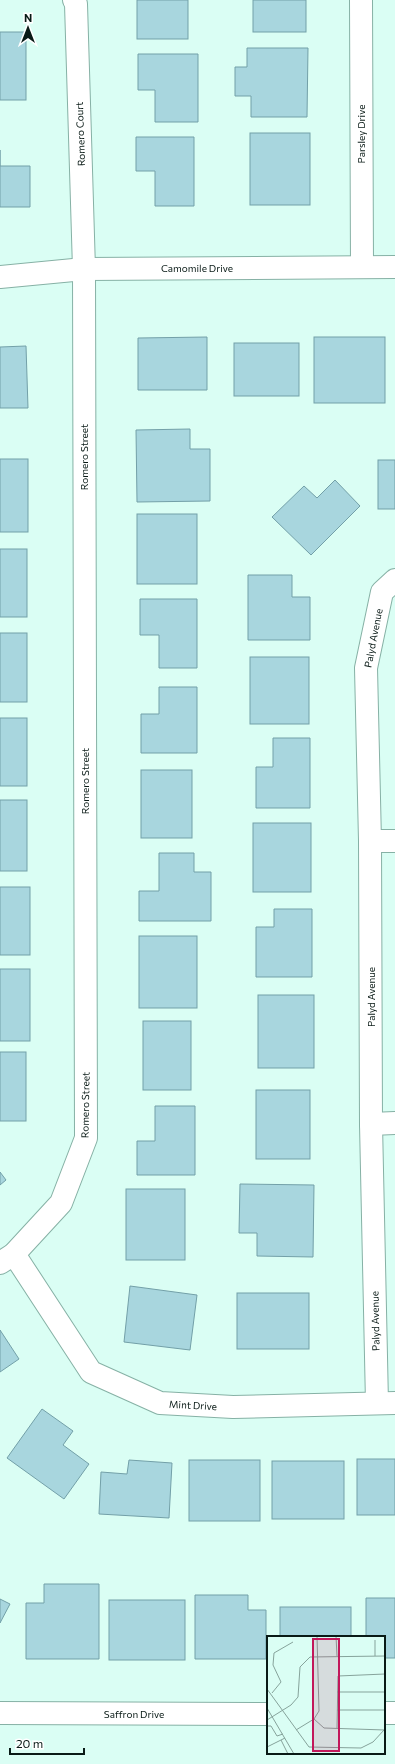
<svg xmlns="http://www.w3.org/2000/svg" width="395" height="1764" font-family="Commissioner,sans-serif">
  <rect width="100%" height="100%" fill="#dafef4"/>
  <g fill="#a8d6de" stroke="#73a0a8">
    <rect x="137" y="0" width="51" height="39"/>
    <rect x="253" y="0" width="53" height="32"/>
    <rect x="0" y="32" width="26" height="68"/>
    <path d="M247,48H308L307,117H251V96H235V67H247Z"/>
    <path d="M138,54H198V122H155V90H138Z"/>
    <rect x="250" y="133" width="60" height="72"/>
    <path d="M136,137H194V206H155V171H136Z"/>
    <path d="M0,150V166H30V207H0Z"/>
    <path d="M207,337V390H138V338Z"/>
    <rect x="314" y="337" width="71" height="66"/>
    <rect x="234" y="343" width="65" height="53"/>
    <path d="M26,346L28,408H0V347Z"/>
    <path d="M190,429V449H210V501L137,502L136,430Z"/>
    <rect x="0" y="459" width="28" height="73"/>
    <rect x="378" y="460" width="17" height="49"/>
    <path d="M335,480L360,506L311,555L272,517L304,486L317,498Z"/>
    <rect x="137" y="514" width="60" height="70"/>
    <rect x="0" y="549" width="27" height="68"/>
    <path d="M248,575H292V597H310V640H248Z"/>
    <path d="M140,599H197V668H159V635H140Z"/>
    <rect x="0" y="633" width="27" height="69"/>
    <rect x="250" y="657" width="59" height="67"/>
    <path d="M159,687H197V753H141V714H159Z"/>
    <rect x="0" y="718" width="27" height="68"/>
    <path d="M273,738H310V808H256V767H273Z"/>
    <rect x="141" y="770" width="51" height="68"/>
    <rect x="0" y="800" width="27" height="71"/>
    <rect x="253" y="823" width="58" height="69"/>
    <path d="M159,853H194V872H211V921H139V891H159Z"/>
    <rect x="0" y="887" width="30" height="68"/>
    <path d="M274,909H312V977H256V927H274Z"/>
    <rect x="139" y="936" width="58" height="72"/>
    <rect x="0" y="969" width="30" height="72"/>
    <rect x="258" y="995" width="56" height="73"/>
    <rect x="143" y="1021" width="48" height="69"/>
    <rect x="0" y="1052" width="26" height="69"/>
    <rect x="256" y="1090" width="54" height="69"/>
    <path d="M155,1106H195V1175H137V1141H155Z"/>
    <path d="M0,1172L6,1180L0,1185Z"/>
    <path d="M240,1184L314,1185L313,1257L257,1256V1233H239Z"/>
    <rect x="126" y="1189" width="59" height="71"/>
    <path d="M130,1286L197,1295L190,1350L124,1342Z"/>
    <rect x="237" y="1293" width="72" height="56"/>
    <path d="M0,1330L19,1359L0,1372Z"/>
    <path d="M42,1409L73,1431L63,1445L89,1464L64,1499L7,1458Z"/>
    <rect x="357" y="1459" width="38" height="56"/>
    <path d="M129,1460L172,1463L169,1518L99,1514L101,1472L127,1474Z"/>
    <rect x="189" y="1460" width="71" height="61"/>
    <rect x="272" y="1461" width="72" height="58"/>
    <path d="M44,1584H99V1659H26V1603H44Z"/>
    <path d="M195,1595H248V1610H266V1659H195Z"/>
    <path d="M366,1598H395V1658H384V1637H366Z"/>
    <path d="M0,1599L10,1604L0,1623Z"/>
    <rect x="109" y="1600" width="76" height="60"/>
    <rect x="280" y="1607" width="71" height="30"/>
  </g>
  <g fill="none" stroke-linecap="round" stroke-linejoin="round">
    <g stroke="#86b1a5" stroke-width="24">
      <g id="street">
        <path d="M361,0L362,267"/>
        <path d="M0,277L84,269L395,267"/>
        <path d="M370,841H395"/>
        <path d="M371,1124L395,1123"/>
        <path d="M14,1254L91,1372L160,1403L233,1407L395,1403"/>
        <path d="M0,1263L14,1254L61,1203L86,1138L84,269L76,4L74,0"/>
        <path d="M377,1403L371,1124L370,841L366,668L382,592L395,580"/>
        <path d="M0,1713L268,1714"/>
        <path d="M384,1713H395"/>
      </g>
    </g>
    <use href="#street" stroke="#fff" stroke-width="22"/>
  </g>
  <g text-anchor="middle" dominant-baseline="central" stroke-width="3" stroke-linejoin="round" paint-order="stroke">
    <g font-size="10" fill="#091a16" stroke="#fff">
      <text transform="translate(80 134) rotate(-92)">Romero Court</text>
      <text transform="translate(361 134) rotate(-90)">Parsley Drive</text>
      <text x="197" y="268">Camomile Drive</text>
      <text transform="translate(84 457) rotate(-90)">Romero Street</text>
      <text transform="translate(373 638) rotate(-79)">Palyd Avenue</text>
      <text transform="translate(85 781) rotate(-90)">Romero Street</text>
      <text transform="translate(371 997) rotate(-90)">Palyd Avenue</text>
      <text transform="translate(85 1105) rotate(-89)">Romero Street</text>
      <text transform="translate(375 1321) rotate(-91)">Palyd Avenue</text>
      <text transform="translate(193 1405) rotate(3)">Mint Drive</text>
      <text x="134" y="1714">Saffron Drive</text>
    </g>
  </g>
  <g transform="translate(267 1636)">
    <rect width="118" height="118" fill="#dafef4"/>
    <path fill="none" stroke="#86a39b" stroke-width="1" d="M69,0L70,20M108,4V20M0,53L42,111L94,112L106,106L117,94M70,56H118M5,57L14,46L6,29L7,17L26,6M0,72L27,118M70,74H118M47,83L57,92L118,94M0,84L24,69L31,61L33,31L43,21L118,20M0,90H4L10,100L16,98M70,92L71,40L118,38M29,94L47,83L52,75L50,0M14,104L21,118M0,111L18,102"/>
    <path fill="#c2185b" fill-opacity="0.15" stroke="#c2185b" stroke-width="2" d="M46,3H72V115H46Z"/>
    <rect width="118" height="118" fill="none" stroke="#091a16" stroke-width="2"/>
  </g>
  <g transform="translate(28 28)" stroke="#ffffff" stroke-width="3" paint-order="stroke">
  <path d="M0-3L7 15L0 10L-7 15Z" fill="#091a16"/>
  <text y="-6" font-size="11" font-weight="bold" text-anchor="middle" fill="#091a16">N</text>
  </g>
  <path d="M10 1748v6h74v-6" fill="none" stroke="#091a16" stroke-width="2"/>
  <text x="16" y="1748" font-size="12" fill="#091a16" stroke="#ffffff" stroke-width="3" paint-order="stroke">20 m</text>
</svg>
